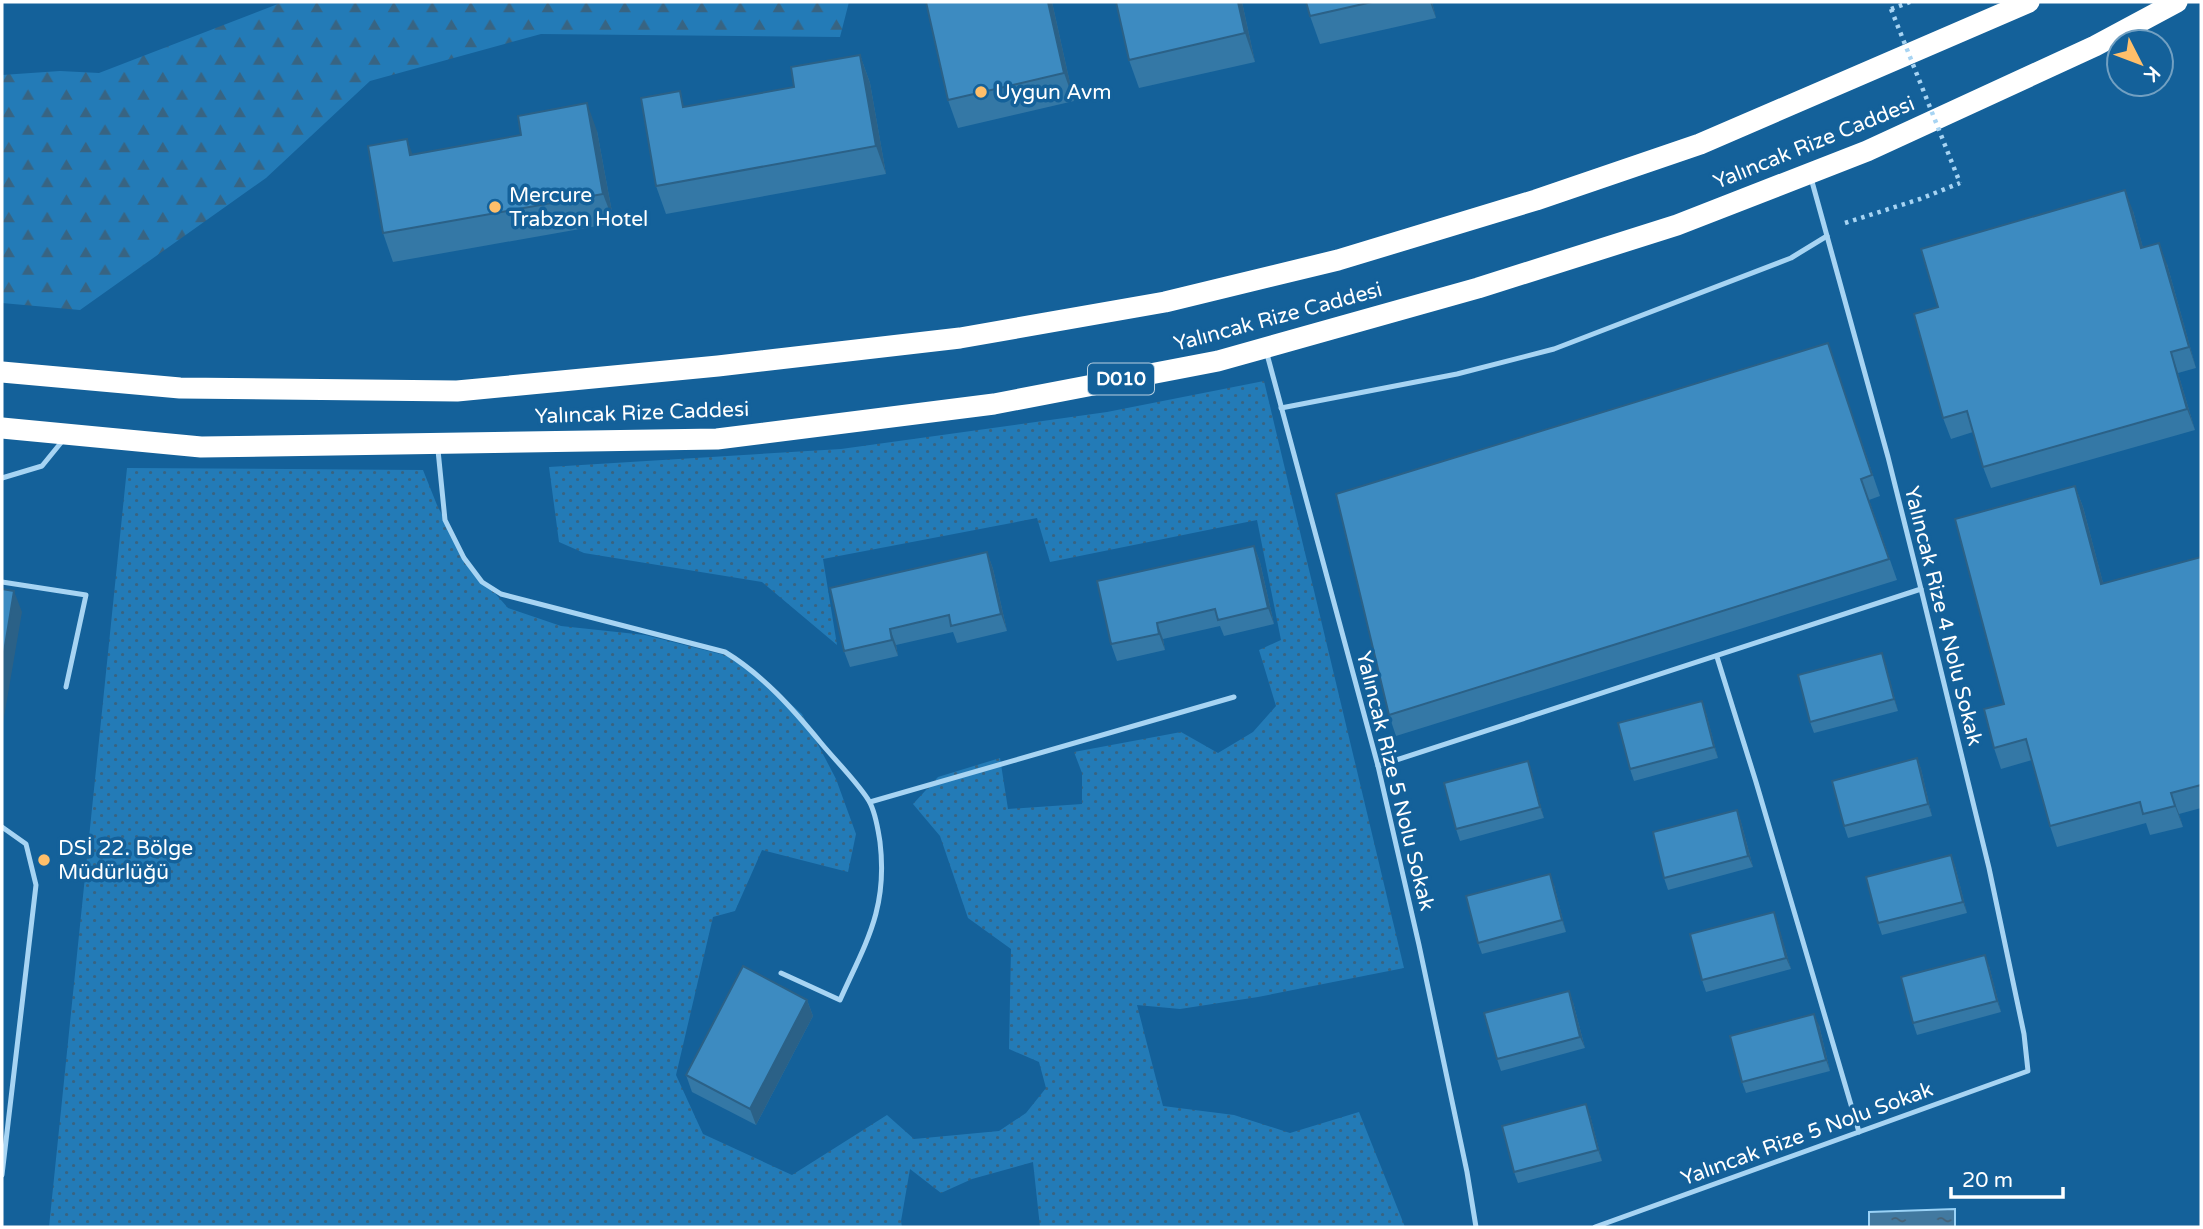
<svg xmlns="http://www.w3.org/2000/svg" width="2203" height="1229" font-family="'Varela Round',sans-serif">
  <defs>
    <pattern id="grass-dots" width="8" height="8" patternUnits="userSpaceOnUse" patternTransform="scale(1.75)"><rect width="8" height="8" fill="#237bb7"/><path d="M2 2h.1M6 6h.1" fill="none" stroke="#386482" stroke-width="1.8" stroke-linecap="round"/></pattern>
    <pattern id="forest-firs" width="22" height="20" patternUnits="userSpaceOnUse" patternTransform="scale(1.75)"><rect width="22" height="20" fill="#237bb7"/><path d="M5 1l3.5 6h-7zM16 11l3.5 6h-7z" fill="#386482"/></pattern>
    <pattern id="water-ripples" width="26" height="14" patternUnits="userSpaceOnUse" patternTransform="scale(1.75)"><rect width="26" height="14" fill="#4279a0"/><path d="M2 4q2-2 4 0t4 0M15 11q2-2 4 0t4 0" fill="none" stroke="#476276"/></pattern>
  </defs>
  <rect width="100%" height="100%" fill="#14619a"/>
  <path fill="url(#grass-dots)" d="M1264,381L1404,968L1258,997L1180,1009L1137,1005L1163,1106L1234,1115L1290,1133L1359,1112L1405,1227H1040L1033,1162L972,1179L941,1193L910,1169L901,1221L902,1227H49L127,468L423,470L437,505L464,558L508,608L561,626L645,635L740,659L802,714L836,779L856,834L848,872L762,850L735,911L713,917L676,1075L703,1134L792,1175L887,1115L914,1139L999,1131L1026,1113L1046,1088L1039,1062L1009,1049L1011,949L968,918L940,836L913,804L938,777L1000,758L1008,809L1082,804V773L1074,752L1181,732L1218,753L1253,732L1276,706L1259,650L1281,640L1257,520L1050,562L1037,518L823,559L837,645L762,582L584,553L559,542L549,467L841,449L1107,412Z"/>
  <path fill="url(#forest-firs)" d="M283,2H849L840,37L541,34L370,81L266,178L80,310L2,303V75L60,71L99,73Z"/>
  <path fill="url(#water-ripples)" stroke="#9ad2f6" stroke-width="2" d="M1955,1209V1227H1869V1212Z"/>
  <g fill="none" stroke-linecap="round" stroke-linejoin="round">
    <g stroke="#a7d4f3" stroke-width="4.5" stroke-dasharray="3.5 5" stroke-linecap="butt">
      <path d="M1891,9L1910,2"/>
      <path d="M1845,223L1920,199L1960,183"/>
    </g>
    <g stroke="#a7d4f3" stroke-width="5">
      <path d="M1267,354L1378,766L1419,945L1467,1172L1476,1227"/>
      <path d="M1281,408L1457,374L1554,349L1791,258L1827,236"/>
      <path d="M438,450L445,520L464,558L482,582L501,594L725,652C763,675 793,709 821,743C835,760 859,784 869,801C876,813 878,830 880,842C888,909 866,942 840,1000L781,973"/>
      <path d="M2,478L42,466L64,439"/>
      <path d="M2,582L86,595L66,687"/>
      <path d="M1717,657L1756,782L1859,1132"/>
      <path d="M1378,766L1921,589"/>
      <path d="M870,802L1234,697"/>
      <path d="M2,827L26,844L36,885L2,1175"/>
      <path d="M1595,1227L2028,1071L2024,1034L1989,868L1921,589L1888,457L1811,178"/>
    </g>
    <g stroke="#fff" stroke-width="21">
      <path d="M2,372L180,388L457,391L718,366L960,338L1165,302L1338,260L1536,200L1700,144L2029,2"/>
      <path d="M2,428L201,447L717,439L994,404L1218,361L1478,288L1677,225L1867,151L2095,46L2177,2"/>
    </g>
    <path stroke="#a7d4f3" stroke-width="4.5" stroke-dasharray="3.5 5" stroke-linecap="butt" d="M1891,9L1960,183"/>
  </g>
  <g fill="#3478a6">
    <path d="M1052,2L1074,101L958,128L948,100Z"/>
    <path d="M1116,2H1242L1255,62L1139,88L1129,60Z"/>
    <path d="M1306,2H1432L1436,18L1320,44L1310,16Z"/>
    <path d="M860,55L870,83L886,174L666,214L656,186L685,107L794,87Z"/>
    <path d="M597,131L614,223L393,262L383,233L413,155Z"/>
    <path d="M2133,211L2143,248L2167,264L2196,368L2178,373L2195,430L1991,488L1983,467L1973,432L1951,439L1943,418L1938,307Z"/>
    <path d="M1835,364L1880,496L1869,500L1897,580L1396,736L1389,715Z"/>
    <path d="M2075,486L2083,507L2103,583L2201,557V808L2179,814L2183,827L2150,835L2146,823L2057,847L2050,826L2032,760L2001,769L1994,748L2004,704Z"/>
    <path d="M1254,546L1260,562L1274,624L1224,636L1220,626L1163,639L1165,650L1117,661L1111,644Z"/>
    <path d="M987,552L993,569L1007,631L957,643L953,632L896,645L898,656L850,667L844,651Z"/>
    <path d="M1882,653L1898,711L1814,733L1810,722Z"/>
    <path d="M1706,713L1718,758L1634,781L1630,769Z"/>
    <path d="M1917,758L1921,769L1932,816L1848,838L1844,826Z"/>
    <path d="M1528,761L1544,818L1460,841L1456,829Z"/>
    <path d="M1737,810L1741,822L1753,867L1668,890L1664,878Z"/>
    <path d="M1951,855L1955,866L1967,913L1882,935L1878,923Z"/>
    <path d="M1554,885L1566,932L1482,954L1478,943Z"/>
    <path d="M1774,912L1791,969L1706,992L1702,980Z"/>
    <path d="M1989,966L2001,1012L1917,1035L1913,1023Z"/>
    <path d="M807,1000L813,1016L756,1125L692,1092L686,1075Z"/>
    <path d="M1573,1002L1585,1048L1501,1071L1497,1059Z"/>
    <path d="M1819,1025L1830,1071L1746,1093L1742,1082Z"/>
    <path d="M1590,1115L1602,1161L1518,1183L1514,1172Z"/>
  </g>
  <g fill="#2b6187">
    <path d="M1048,2H1052L1074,101L1064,73Z"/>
    <path d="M1238,2H1242L1255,62L1245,33Z"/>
    <path d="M1430,2H1432L1436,18Z"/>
    <path d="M860,55L870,83L886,174L876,146Z"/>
    <path d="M587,103L597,131L614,223L603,194Z"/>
    <path d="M407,139L417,167L410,155Z"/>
    <path d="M2125,190L2133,211L2149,269L2141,248Z"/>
    <path d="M2159,243L2167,264L2196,368L2189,347Z"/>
    <path d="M2171,352L2178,373L2195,430L2187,409Z"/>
    <path d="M2075,486L2083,507L2109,605L2101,584Z"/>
    <path d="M1254,546L1260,562L1274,624L1268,608Z"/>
    <path d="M987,552L993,569L1007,631L1001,614Z"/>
    <path d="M14,591L22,612L2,729V664Z"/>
    <path d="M1157,623L1163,639L1165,650L1159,634Z"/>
    <path d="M890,629L896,645L898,656L892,640Z"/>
    <path d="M1882,653L1886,664L1898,711L1894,699Z"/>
    <path d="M1702,701L1706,713L1718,758L1714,747Z"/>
    <path d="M1917,758L1921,769L1932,816L1928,804Z"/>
    <path d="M1528,761L1532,772L1544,818L1540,807Z"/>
    <path d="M2171,793L2179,814L2183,827L2175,806Z"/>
    <path d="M1737,810L1741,822L1753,867L1748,856Z"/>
    <path d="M1951,855L1955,866L1967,913L1963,902Z"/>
    <path d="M1550,874L1554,885L1566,932L1562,920Z"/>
    <path d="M1774,912L1778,923L1791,969L1786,958Z"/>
    <path d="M1985,955L1989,966L2001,1012L1997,1001Z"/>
    <path d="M1569,991L1573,1002L1585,1048L1580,1037Z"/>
    <path d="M807,1000L813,1016L756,1125L750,1109Z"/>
    <path d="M1814,1014L1819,1025L1830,1071L1826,1060Z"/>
    <path d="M1586,1104L1590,1115L1602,1161L1598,1150Z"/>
    <path d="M2,1211L4,1217L2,1227Z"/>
  </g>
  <g fill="#3d8bc1" stroke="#2b6187" stroke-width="2">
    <path d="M926,2H1048L1064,73L948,100Z"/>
    <path d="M1116,2H1238L1245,33L1129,60Z"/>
    <path d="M1306,2H1372L1310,16Z"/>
    <path d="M860,55L876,146L656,186L641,98L680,91L683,107L794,87L791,67Z"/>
    <path d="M587,103L603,194L383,233L368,146L407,139L410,155L521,135L518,116Z"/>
    <path d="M2125,190L2141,248L2159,243L2189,347L2171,352L2187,409L1983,467L1967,411L1943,418L1914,314L1938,307L1921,249Z"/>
    <path d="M1828,343L1872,475L1861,479L1889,559L1389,715L1336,494Z"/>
    <path d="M2075,486L2101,584L2201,557V785L2171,793L2175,806L2143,814L2140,802L2050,826L2026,739L1994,748L1984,709L2004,704L1955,519Z"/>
    <path d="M1254,546L1268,608L1218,620L1215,609L1157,623L1159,634L1111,644L1097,581Z"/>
    <path d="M987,552L1001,614L951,626L949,615L890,629L892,640L844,651L830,588Z"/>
    <path d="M2,589L14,591L2,664Z"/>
    <path d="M1882,653L1894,699L1810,722L1798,675Z"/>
    <path d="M1702,701L1714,747L1630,769L1618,723Z"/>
    <path d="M1917,758L1928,804L1844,826L1832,781Z"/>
    <path d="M1528,761L1540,807L1456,829L1444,783Z"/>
    <path d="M1737,810L1748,856L1664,878L1653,832Z"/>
    <path d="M1951,855L1963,902L1878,923L1866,877Z"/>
    <path d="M1550,874L1562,920L1478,943L1466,896Z"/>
    <path d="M1774,912L1786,958L1702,980L1690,934Z"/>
    <path d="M1985,955L1997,1001L1913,1023L1901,977Z"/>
    <path d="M743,966L807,1000L750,1109L686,1075Z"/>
    <path d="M1569,991L1580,1037L1497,1059L1484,1013Z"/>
    <path d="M1814,1014L1826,1060L1742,1082L1730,1036Z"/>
    <path d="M1586,1104L1598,1150L1514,1172L1502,1126Z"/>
  </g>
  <g fill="#ffbf6a" stroke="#14619a" stroke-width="2.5">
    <circle cx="981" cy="92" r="7"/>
    <circle cx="495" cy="207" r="7"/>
    <circle cx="44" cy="860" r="7"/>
  </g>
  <g text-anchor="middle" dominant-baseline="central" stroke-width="7" stroke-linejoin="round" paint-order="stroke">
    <rect fill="#14619a" stroke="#b8d0e1" stroke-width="2" x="1088" y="363.5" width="66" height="31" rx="5"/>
    <g font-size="19" font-weight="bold" fill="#fff">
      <text x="1121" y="379">D010</text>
    </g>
    <g font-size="21" fill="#fff" stroke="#14619a" text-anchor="start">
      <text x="995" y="92">Uygun Avm</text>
      <text x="509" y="195">Mercure<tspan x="509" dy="24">Trabzon Hotel</tspan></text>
      <text x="58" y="848">DSİ 22. Bölge<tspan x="58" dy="24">Müdürlüğü</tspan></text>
    </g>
    <g font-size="21" fill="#fff" stroke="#14619a">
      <text transform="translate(1814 143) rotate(-22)">Yalıncak Rize Caddesi</text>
      <text transform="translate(1278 317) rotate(-15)">Yalıncak Rize Caddesi</text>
      <text transform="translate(642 413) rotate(-2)">Yalıncak Rize Caddesi</text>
      <text transform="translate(1943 616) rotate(76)">Yalıncak Rize 4 Nolu Sokak</text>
      <text transform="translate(1395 781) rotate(76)">Yalıncak Rize 5 Nolu Sokak</text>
      <text transform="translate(1807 1134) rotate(-20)">Yalıncak Rize 5 Nolu Sokak</text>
    </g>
  </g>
  <rect width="2203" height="1229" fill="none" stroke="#ffffff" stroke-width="7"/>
  <g transform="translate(2140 63) rotate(132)"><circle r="33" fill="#14619a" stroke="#72a0c2" stroke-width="2"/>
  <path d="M0-5L12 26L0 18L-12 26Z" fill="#ffbf6a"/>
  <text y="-10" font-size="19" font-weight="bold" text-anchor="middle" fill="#ffffff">K</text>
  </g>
  <path d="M1951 1187v10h112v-10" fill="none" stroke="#ffffff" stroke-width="3.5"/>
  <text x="1962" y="1187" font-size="21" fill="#ffffff" stroke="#14619a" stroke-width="5" paint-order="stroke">20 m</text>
</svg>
